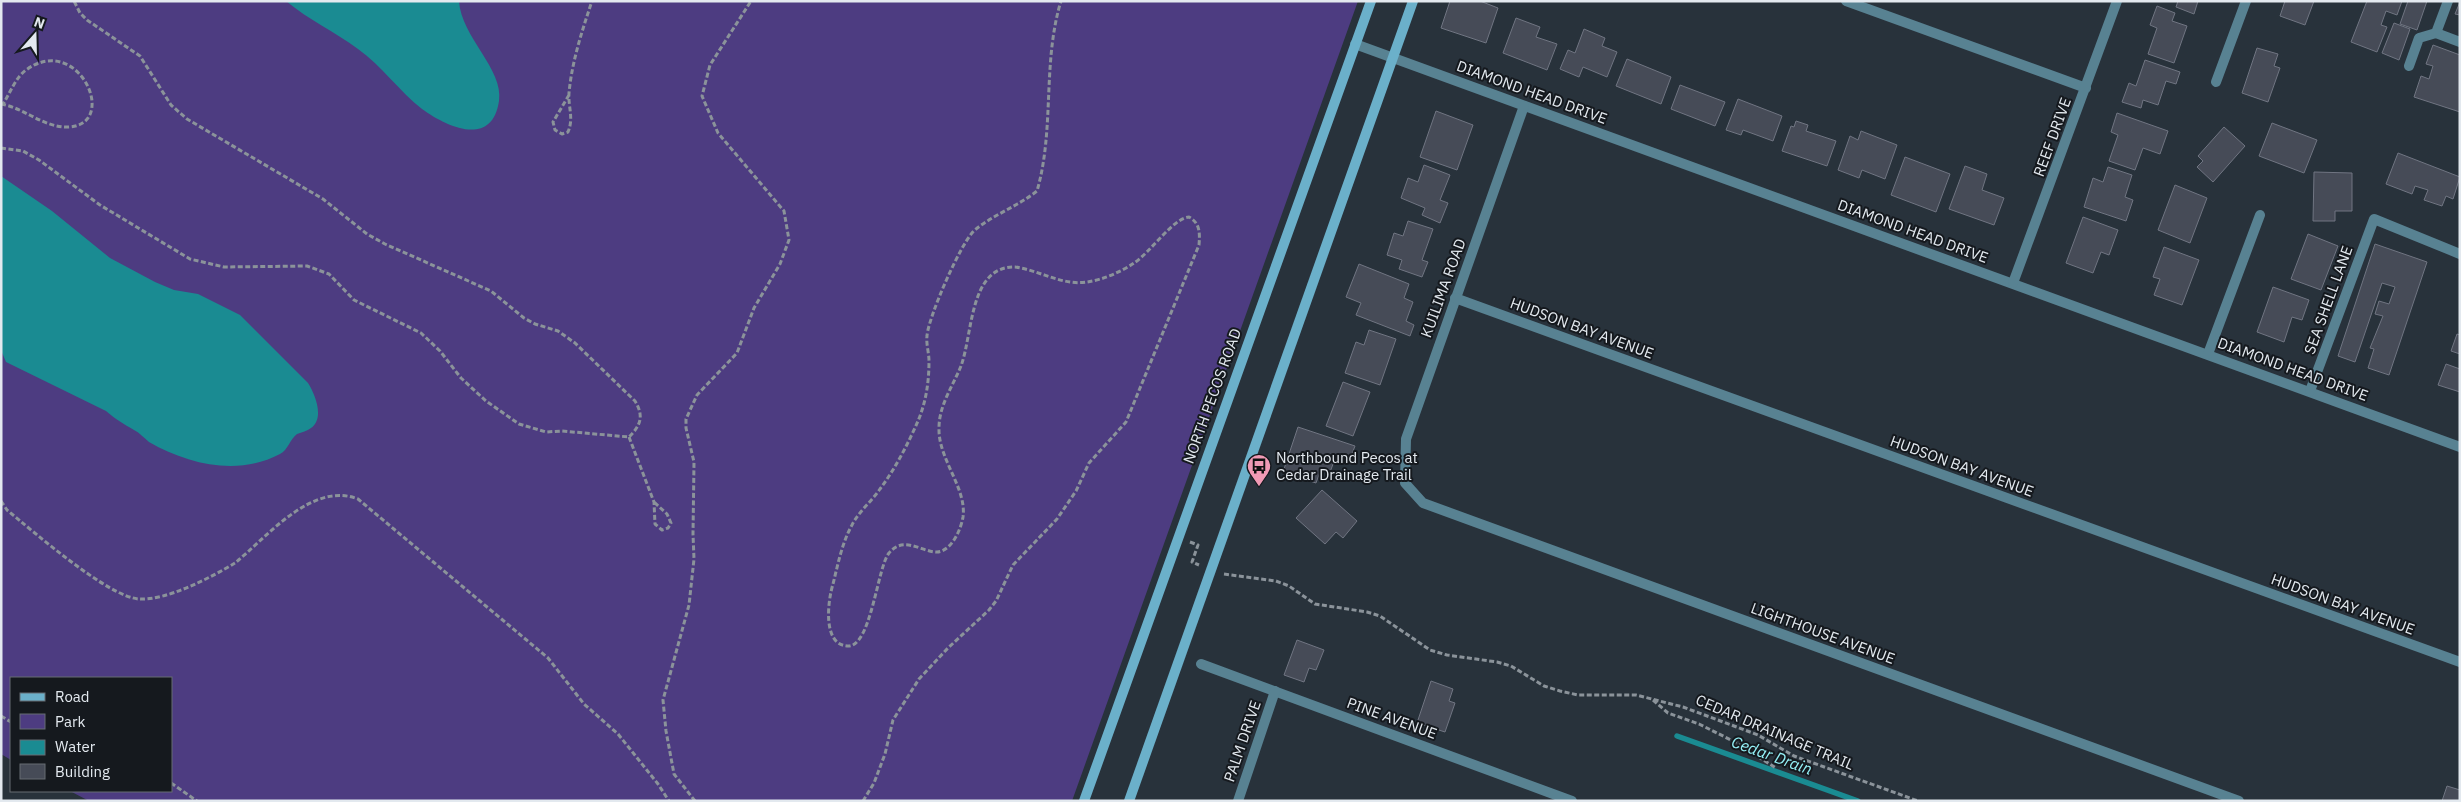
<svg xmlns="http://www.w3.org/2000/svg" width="2461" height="802" font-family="'IBM Plex Sans',sans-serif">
  <rect width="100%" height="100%" fill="#28323b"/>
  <path fill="#4d3c81" d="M1,1H1358L1072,801H89L70,791H171V678H11V760L1,754Z"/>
  <g fill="#1a8b92">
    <path d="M286,1H459C461,37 504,69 499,101C492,148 447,127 422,109C399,91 382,66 358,49C335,32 309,20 286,1Z"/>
    <path d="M1,176L52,211L110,258L155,282L174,290L198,294L240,315L308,383C315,394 325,418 311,428C307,431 302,432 297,434C290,439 288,450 280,454C239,476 189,465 149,442C144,438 140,433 134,430C124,424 115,419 106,411L6,362L1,350Z"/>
  </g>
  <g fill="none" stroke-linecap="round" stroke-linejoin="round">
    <path stroke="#1a8b92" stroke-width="5.5" d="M1677,736L1858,801"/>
  </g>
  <g fill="#464b57" stroke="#707582">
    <path d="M1450,1H1480L1498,8L1486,43L1441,28Z"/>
    <path d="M2178,1H2198L2194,14L2176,7Z"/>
    <path d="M2285,1H2314L2305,25L2280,16Z"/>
    <path d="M2367,1H2402L2397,15L2386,11L2381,25L2387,27L2377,52L2351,42Z"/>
    <path d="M2408,1H2427L2417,30L2400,24Z"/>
    <path d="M2460,2V15L2455,14Z"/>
    <path d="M2157,6L2175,13L2172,21L2187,26L2174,63L2148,54L2157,28L2150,25Z"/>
    <path d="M1516,18L1540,27L1536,37L1557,44L1547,70L1503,53Z"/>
    <path d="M2394,23L2410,29L2399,60L2382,53Z"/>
    <path d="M1584,29L1605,38L1602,46L1617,52L1607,77L1583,67L1579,77L1560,69L1568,50L1575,53Z"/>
    <path d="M2433,45L2460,55V112L2414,97L2421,76L2429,79L2433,66L2426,64Z"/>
    <path d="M2257,48L2278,54L2274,66L2280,68L2268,102L2242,93Z"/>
    <path d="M1627,59L1671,77L1661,104L1616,86Z"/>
    <path d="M2145,60L2180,72L2176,84L2166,81L2158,105L2143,100L2141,108L2122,102L2129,83L2136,86Z"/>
    <path d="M1680,85L1725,102L1715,126L1671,109Z"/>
    <path d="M1738,99L1782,116L1773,141L1743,130L1741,135L1726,130Z"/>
    <path d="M1436,111L1473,125L1457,170L1420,157Z"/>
    <path d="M2117,113L2168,131L2160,154L2143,148L2135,170L2109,161L2118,135L2111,132Z"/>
    <path d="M1796,121L1808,125L1806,131L1836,141L1827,166L1782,151L1791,126L1794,127Z"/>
    <path d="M2272,123L2317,140L2304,173L2259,156Z"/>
    <path d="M2224,127L2245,146L2213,182L2197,167L2203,161L2198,156Z"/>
    <path d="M1861,131L1897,145L1885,179L1862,170L1859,178L1838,170L1850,136L1858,140Z"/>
    <path d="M2398,153L2460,177L2453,199L2446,196L2442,206L2424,200L2428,190L2415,186L2412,194L2386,184Z"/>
    <path d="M1905,157L1950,174L1936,212L1891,195Z"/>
    <path d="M1424,165L1450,175L1440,200L1448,203L1440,223L1422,215L1425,208L1401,198L1408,178L1418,182Z"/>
    <path d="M1965,166L1987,174L1982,190L2004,198L1994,225L1949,209Z"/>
    <path d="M2108,167L2132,175L2125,197L2133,200L2126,221L2084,207L2093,178L2103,182Z"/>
    <path d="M2314,172L2352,173V211H2335V221H2313Z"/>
    <path d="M2175,185L2207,198L2190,243L2158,230Z"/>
    <path d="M2083,217L2118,230L2109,255L2101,252L2093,273L2066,263Z"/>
    <path d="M1408,221L1433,229L1422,260L1428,262L1422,277L1399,269L1402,260L1387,255L1394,233L1403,236Z"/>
    <path d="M2308,234L2338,246L2321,290L2291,279Z"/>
    <path d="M2375,244L2427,262L2389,375L2368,368L2374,349L2370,348L2383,316L2375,314L2379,301L2389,304L2395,287L2382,283L2355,362L2338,356Z"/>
    <path d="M2164,247L2199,260L2182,305L2154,295L2160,279L2153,277Z"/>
    <path d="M1359,264L1409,284L1404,298L1413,302L1406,321L1414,325L1410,336L1356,315L1361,303L1346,297Z"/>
    <path d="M2273,287L2309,300L2302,320L2292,317L2284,342L2257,332Z"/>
    <path d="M1369,330L1396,339L1380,385L1345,373L1356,342L1364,345Z"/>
    <path d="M2457,334L2460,335V354L2451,351Z"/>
    <path d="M2446,364L2460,369V392L2438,385Z"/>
    <path d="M1343,382L1370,392L1353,436L1326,426Z"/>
    <path d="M1298,427L1355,446L1348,464L1335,459L1330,472L1321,469L1316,483L1283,472Z"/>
    <path d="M1322,490L1357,521L1343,538L1336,532L1325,544L1296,518Z"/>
    <path d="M1297,640L1324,650L1316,670L1309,668L1304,682L1284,675Z"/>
    <path d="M1431,681L1453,689L1449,701L1455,703L1445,732L1417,723Z"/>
    <path d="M2447,786L2460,790V801H2442Z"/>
  </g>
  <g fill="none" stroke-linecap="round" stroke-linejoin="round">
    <g stroke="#8b939a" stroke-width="3" stroke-dasharray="5 2.5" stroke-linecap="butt">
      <path d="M569,95L553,122L555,130L562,134L568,132C574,118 568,107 569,93C572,61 582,31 592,1"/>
      <path d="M1,104C25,108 43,128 69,127C120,124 78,32 26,70C16,77 10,93 3,104"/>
      <path d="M1,148L23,151L39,160L100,205L190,259L224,267L307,266L329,274L354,300L421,333L440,351L461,378L486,401L519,424L546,432L562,431L629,437C641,425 644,416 635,401L575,343L558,331L535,324L524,318L491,291L385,244L367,234L323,199L187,119L171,105L140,56L87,20L80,13L74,1"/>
      <path d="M629,437L654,502L655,524L662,530L668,528L671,523L667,514L654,502"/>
      <path d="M1,501L7,510C34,532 108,597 139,599C166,601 212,577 235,563C267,537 312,481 358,499L548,658L584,704L618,734L658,784L669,801"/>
      <path d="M1190,542L1198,545L1192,562L1199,565"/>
      <path d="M1224,574L1276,581L1289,586L1315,604L1367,612L1380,616L1430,650L1447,655L1497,662L1511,666L1544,686L1560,691L1578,695H1636L1683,707L1758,735L1794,756L1918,801"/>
      <path d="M1653,700L1668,713L1699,724L1735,742L1776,768"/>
      <path d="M1,716L11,722"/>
      <path d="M171,783L197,801"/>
      <path d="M695,801L674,774L666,731L663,700L689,605L694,559L693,534L694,462L686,428V419L697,395L737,353L754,308L780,264L789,240L784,211L718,133L702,96L710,65L751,1"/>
      <path d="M863,801L874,783L885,754L893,720L919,679L948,648L989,610L996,601L1013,565L1057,519L1076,491L1089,463L1126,422L1199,245C1200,233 1200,223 1189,217C1173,218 1150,253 1134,263C1121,272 1102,280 1087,282C1062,286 1039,270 1015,267C969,266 973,334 961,366C953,386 939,405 939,428C938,459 967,488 963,517C961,529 952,551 937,552C921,552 904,535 889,553C877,568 871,649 847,646C822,644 828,600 833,584C838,564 842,543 852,525C859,511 872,501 880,489C895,469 908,444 918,421C926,402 929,382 929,361C929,353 926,344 927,336C928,318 962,239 976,229C995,214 1018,206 1037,191C1055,129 1042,63 1061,1"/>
    </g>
    <g stroke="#588292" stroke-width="10">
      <path d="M1846,1L2086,88"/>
      <path d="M2436,33L2460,42"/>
      <path d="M1355,44L2460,447"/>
      <path d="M2409,66L2419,38L2436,33L2448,1"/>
      <path d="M2216,82L2246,1"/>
      <path d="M1524,106L1406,439L1405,483L1423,503L2239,801"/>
      <path d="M2013,283L2117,1"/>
      <path d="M1455,298L2460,662"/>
      <path d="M2208,354L2260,215"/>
      <path d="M2310,391L2374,219L2460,254"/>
      <path d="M1201,664L1572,801"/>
      <path d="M1238,801L1275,691"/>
    </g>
    <g stroke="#6bb0ca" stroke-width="10">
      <path d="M1084,801L1371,1"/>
      <path d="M1129,801L1413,1"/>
    </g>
  </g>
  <defs>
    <g id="bus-pin" transform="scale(1.25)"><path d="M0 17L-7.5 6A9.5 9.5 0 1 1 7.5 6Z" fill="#f09ab5" stroke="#15191e"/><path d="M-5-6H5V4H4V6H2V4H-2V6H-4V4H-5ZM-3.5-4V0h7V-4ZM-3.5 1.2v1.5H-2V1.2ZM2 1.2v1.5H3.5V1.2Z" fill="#111"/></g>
  </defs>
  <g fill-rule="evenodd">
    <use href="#bus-pin" x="1259" y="466"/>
  </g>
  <g text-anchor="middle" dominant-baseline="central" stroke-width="4" stroke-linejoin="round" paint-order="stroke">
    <g font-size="15" fill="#e3e9ef" stroke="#15191e">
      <text transform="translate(1532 92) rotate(20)">DIAMOND HEAD DRIVE</text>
      <text transform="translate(2052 137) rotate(-70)">REEF DRIVE</text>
      <text transform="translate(1913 231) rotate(20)">DIAMOND HEAD DRIVE</text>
      <text transform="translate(1443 288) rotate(-70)">KUILIMA ROAD</text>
      <text transform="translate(2328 300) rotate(-70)">SEA SHELL LANE</text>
      <text transform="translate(1582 328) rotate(20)">HUDSON BAY AVENUE</text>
      <text transform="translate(2293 369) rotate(20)">DIAMOND HEAD DRIVE</text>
      <text transform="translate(1212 396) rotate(-70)">NORTH PECOS ROAD</text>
      <text transform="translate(1962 466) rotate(20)">HUDSON BAY AVENUE</text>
      <text transform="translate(2343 604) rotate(20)">HUDSON BAY AVENUE</text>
      <text transform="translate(1823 633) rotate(20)">LIGHTHOUSE AVENUE</text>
      <text transform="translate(1392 718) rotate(20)">PINE AVENUE</text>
      <text transform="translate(1775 732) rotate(23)">CEDAR DRAINAGE TRAIL</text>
      <text transform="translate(1242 741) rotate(-71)">PALM DRIVE</text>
    </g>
    <g font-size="15" fill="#e3e9ef" stroke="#15191e" text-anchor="start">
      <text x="1276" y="457">Northbound Pecos at<tspan x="1276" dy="17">Cedar Drainage Trail</tspan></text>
    </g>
    <g font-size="16" font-style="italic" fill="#95f1f7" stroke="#15191e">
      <text transform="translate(1772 755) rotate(20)">Cedar Drain</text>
    </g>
  </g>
  <rect width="2461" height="802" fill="none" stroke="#e3e9ef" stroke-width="5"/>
  <rect x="10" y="677" width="162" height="115" fill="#15191e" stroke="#676c72"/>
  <rect x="20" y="693" width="25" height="8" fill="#6bb0ca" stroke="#676c72"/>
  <text x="55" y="702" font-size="15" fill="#e3e9ef">Road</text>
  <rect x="20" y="714" width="25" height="15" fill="#4d3c81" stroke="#676c72"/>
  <text x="55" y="727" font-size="15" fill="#e3e9ef">Park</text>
  <rect x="20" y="740" width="25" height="15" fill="#1a8b92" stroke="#676c72"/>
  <text x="55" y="752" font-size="15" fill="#e3e9ef">Water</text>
  <rect x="20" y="764" width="25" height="15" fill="#464b57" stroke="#676c72"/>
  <text x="55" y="777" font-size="15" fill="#e3e9ef">Building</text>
  <g transform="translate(35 35) rotate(20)" stroke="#15191e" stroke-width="4" paint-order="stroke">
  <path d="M0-4L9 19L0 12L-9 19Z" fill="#e3e9ef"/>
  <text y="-8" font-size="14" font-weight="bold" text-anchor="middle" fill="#e3e9ef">N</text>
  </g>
</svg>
